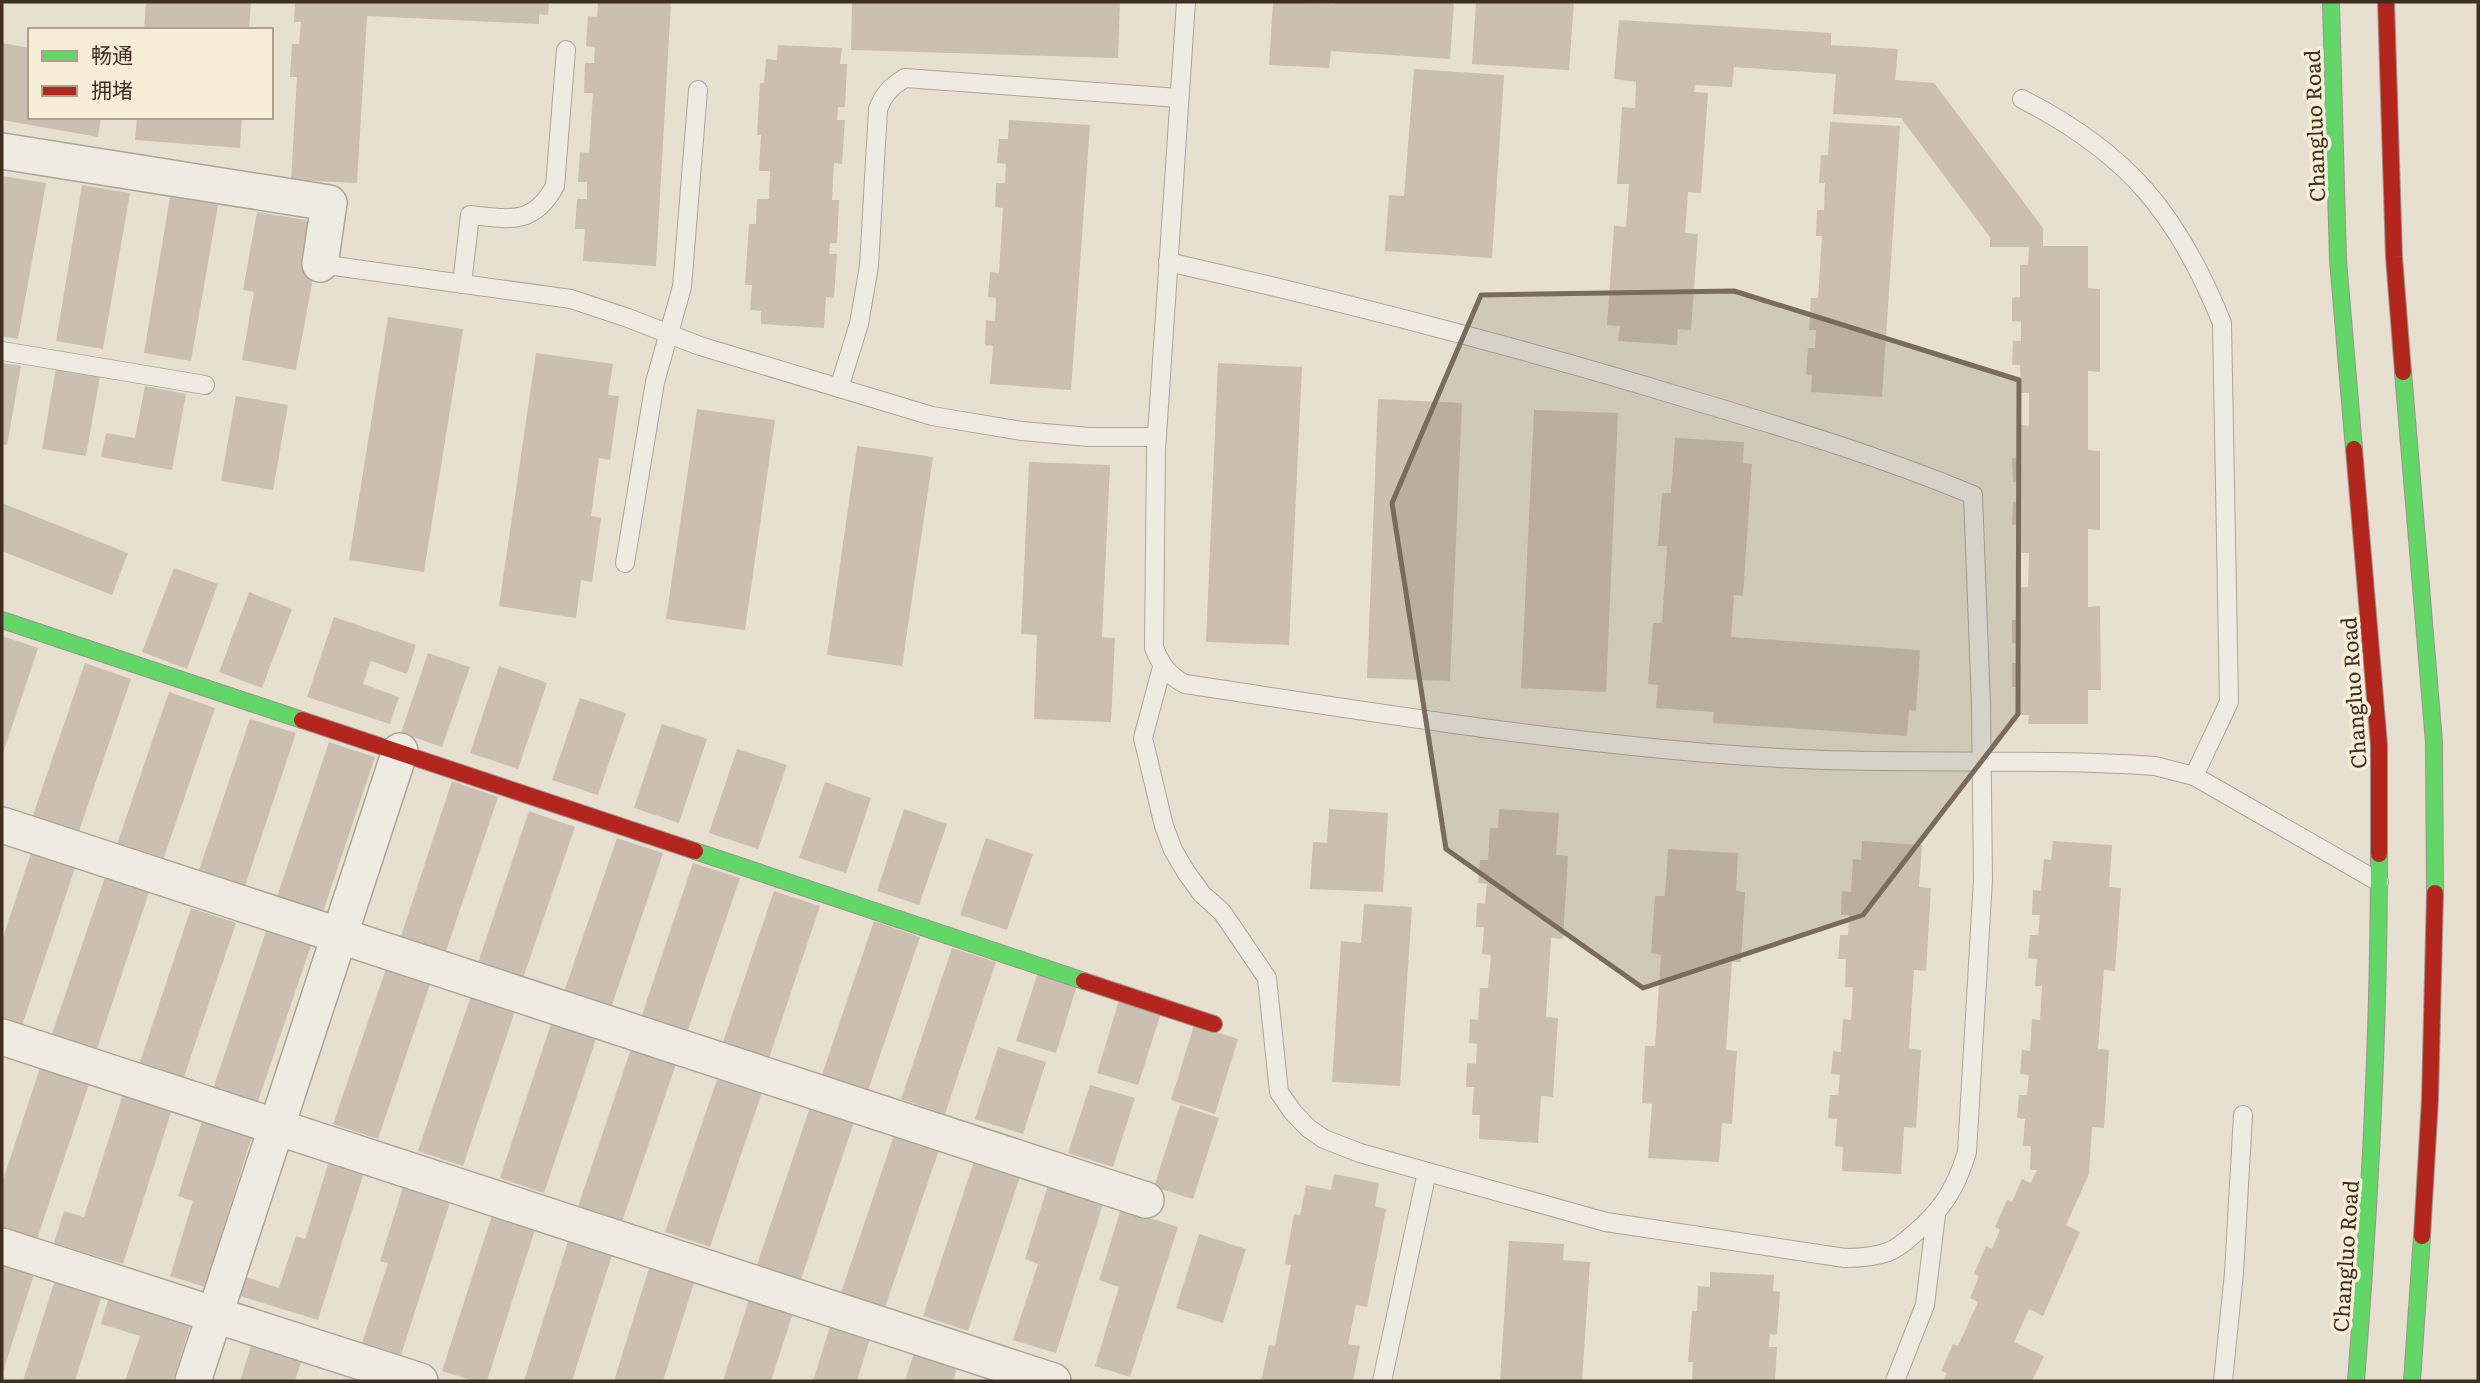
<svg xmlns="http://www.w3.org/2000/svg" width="2480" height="1383" font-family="Literata,'Noto Sans SC',serif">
  <rect width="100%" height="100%" fill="#e7e0d1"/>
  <g fill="#cbbfb2">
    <path d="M146,2H251L249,30H144Z"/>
    <path d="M295,2H549L548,15L539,14V24L367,16L357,183L291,180L297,77H290L292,44H299L301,22H294Z"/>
    <path d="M598,2H671L656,266L583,261L585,229H575L577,199H587V182H578L580,152L589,153L593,93H584L585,63H594L595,47L586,46L588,16L597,17Z"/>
    <path d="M852,2H1120L1118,58L851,50Z"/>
    <path d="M1273,2L1334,4V2H1454L1450,59L1331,51L1329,68L1269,65Z"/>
    <path d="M1476,2H1574L1569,70L1472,64Z"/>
    <path d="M1619,20L1831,33V45L1898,49L1895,80L1934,83L2043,228V246H2088V288L2100,289V372L2088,371V450L2100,451V530L2088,529V607L2100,606L2101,690H2088V724H2028L2029,715H2020V687H2012V663H2021L2020,643H2012V620H2020L2021,587H2028L2029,553H2021L2020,525H2012L2013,502H2020L2021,482H2013L2012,458H2020L2021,425L2029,426V393H2021L2020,365H2012L2013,341H2021V322L2012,321V298L2020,297V265H2028L2029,247H1990V237L1901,118L1833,114L1836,74L1734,67L1732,87L1695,85L1694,92L1708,93L1701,193L1688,192L1685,233L1698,234L1691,330L1678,329L1677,345L1618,341L1620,326L1607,325L1614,226L1626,227L1629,184H1617L1622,107L1635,108L1636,82L1614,79Z"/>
    <path d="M2,43L30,48V117H101L98,137L2,120Z"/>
    <path d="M778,45L842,48L840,64H847L845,107H838L837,120H845L842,164L834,163L832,200H839L837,243H830L829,254H837L834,298L826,297L824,328L761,324V311L750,310L752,285H745L749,224H756L757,199H769L770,171H759L761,135H757L760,83H764L766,59L777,60Z"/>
    <path d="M1414,69L1504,75L1492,258L1385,251L1389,195L1404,196Z"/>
    <path d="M137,117H242L240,148L135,140Z"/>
    <path d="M1009,120L1090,125L1071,390L990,384L993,346L985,345L986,320L995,321L996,298L988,297L990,272L999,273L1003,208L995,207L996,183H1005L1006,164L997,163L999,139H1008Z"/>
    <path d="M1830,122L1900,126L1882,397L1811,392L1812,375L1806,374L1808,348H1815L1816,330H1809L1811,298H1818L1822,236H1816L1817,210H1824L1825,183H1819L1821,155H1828Z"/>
    <path d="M2,176L46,183L18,339L2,336Z"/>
    <path d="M82,185L130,193L103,349L56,341Z"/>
    <path d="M170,197L218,205L191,361L144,353Z"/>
    <path d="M257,212L323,223L296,370L242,360L254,292L243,290Z"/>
    <path d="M388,317L463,329L424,572L349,560Z"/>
    <path d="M536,353L613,364L608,395L619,396L610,460L599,458L591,516L601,518L592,582L581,580L576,618L499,606Z"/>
    <path d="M2,363L21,366L7,445L2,444Z"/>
    <path d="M1218,363L1302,367L1289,645L1206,642Z"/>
    <path d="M56,368L100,376L86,456L42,449Z"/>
    <path d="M145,386L186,394L172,470L101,457L106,433L135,438Z"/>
    <path d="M236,396L288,405L273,490L221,481Z"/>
    <path d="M1378,399L1462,403L1450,681L1367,678Z"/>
    <path d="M697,409L775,420L745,630L666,619Z"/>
    <path d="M1534,410L1618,413L1606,692L1521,688Z"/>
    <path d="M1675,438L1744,442L1743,463L1752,464L1743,596L1734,595L1731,637L1920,650L1916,711L1909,710L1907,736L1713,723L1714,712L1656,708L1658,685L1648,684L1653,623H1662L1667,546H1658L1662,493H1671Z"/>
    <path d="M857,446L933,457L902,666L827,655Z"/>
    <path d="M1029,462L1110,465L1102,637L1115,638L1111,722L1034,719L1037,635L1021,634Z"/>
    <path d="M2,503L128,553L112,595L2,551Z"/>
    <path d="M174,568L218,584L187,669L142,652Z"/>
    <path d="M249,592L292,609L262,688L219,672Z"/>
    <path d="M334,617L416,645L407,674L371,661L363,684L399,697L390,724L307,697Z"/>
    <path d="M2,636L38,648L2,756Z"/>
    <path d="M428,653L470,667L442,747L401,733Z"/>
    <path d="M85,663L131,679L78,834L32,818Z"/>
    <path d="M499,666L547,683L518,769L470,753Z"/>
    <path d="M169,692L215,708L162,863L116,847Z"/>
    <path d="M580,698L626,713L598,795L552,780Z"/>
    <path d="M250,719L296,733L244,889L198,873Z"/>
    <path d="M662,724L707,739L679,823L634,808Z"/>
    <path d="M329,742L375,757L323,912L277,897Z"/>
    <path d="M737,749L787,765L758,849L709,833Z"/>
    <path d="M452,781L498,797L446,951L401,936Z"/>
    <path d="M825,782L871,798L846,873L799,858Z"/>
    <path d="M904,809L947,824L919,905L877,891Z"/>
    <path d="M1329,809L1388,813L1383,892L1310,889L1313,842L1327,843Z"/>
    <path d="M1499,809L1559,813L1556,855L1568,856L1563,939L1551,938L1546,1017L1558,1018L1553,1097L1541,1096L1538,1143L1479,1139L1480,1115H1472L1474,1087H1466L1467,1063L1476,1064L1477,1044L1469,1043L1470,1019L1478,1020L1480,988H1488L1491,955L1482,954L1484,927H1476L1477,903L1485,904L1487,884L1478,883L1480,860H1488L1490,828H1498Z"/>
    <path d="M529,811L575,827L522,981L477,966Z"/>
    <path d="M617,838L663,853L611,1008L564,992Z"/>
    <path d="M986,838L1033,854L1007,930L960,915Z"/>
    <path d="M1862,841L1922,845L1919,887L1931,888L1926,971L1914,970L1909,1048L1921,1050L1916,1128L1904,1127L1901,1174L1842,1171L1843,1147L1835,1146L1837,1119L1828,1118L1830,1095H1838L1840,1075L1831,1074L1833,1051L1841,1052L1843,1019L1851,1020L1853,987H1845L1846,959H1838L1840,935H1848L1849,915H1841L1842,891L1851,892L1853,859L1861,860Z"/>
    <path d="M2053,841L2112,845L2109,887L2121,888L2115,971L2104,970L2098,1049L2109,1050L2104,1128L2092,1127L2089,1174L2066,1225L2080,1232L2043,1316L2029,1309L2014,1342L2044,1356L2032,1381H1943L1947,1373L1941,1371L1953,1344L1958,1346L1978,1302L1970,1298L1979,1276L1974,1274L1986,1246L1992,1249L2000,1230L1995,1227L2007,1200L2012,1202L2022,1179L2031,1183L2037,1170H2030L2031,1146H2023L2025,1119L2017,1118L2019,1095H2027L2029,1075L2020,1074L2022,1050L2030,1051L2032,1019L2040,1020L2042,986H2035L2037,959L2028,958L2030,935H2038L2040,915H2032L2033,890L2041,891L2044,859L2051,860Z"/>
    <path d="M1668,849L1738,853L1736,891L1745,892L1741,962H1732L1726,1050L1737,1051L1732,1124L1722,1123L1719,1162L1648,1158L1652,1104L1642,1103L1645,1046H1655L1661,955L1651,953L1655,896H1665Z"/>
    <path d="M31,853L75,868L22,1026L2,1019V940Z"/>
    <path d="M693,863L740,878L687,1033L641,1018Z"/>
    <path d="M105,877L149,892L97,1049L52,1034Z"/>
    <path d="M774,891L820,906L768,1061L722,1045Z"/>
    <path d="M1364,904L1412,907L1400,1086L1332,1082L1341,941L1361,943Z"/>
    <path d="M191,908L236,923L183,1080L139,1065Z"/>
    <path d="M874,921L920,937L868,1091L822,1075Z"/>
    <path d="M266,931L311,946L257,1104L213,1089Z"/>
    <path d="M952,948L996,962L945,1114L901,1099Z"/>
    <path d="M387,966L431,981L378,1139L333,1124Z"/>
    <path d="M1039,969L1078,982L1056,1053L1016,1041Z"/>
    <path d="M472,993L516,1008L463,1166L418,1151Z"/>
    <path d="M1120,997L1162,1010L1138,1085L1097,1073Z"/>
    <path d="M552,1021L597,1036L544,1193L500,1178Z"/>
    <path d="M1194,1025L1238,1039L1215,1114L1171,1100Z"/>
    <path d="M998,1047L1046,1062L1023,1134L975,1119Z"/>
    <path d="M631,1049L676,1064L622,1222L578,1207Z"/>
    <path d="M41,1065L90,1081L36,1242L2,1230V1183Z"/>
    <path d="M719,1074L763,1089L710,1247L665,1232Z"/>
    <path d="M1090,1085L1135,1098L1113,1167L1068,1153Z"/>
    <path d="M123,1094L172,1109L123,1264L54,1243L64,1211L84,1217Z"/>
    <path d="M1180,1105L1219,1118L1193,1199L1154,1187Z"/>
    <path d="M810,1107L854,1122L801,1279L757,1265Z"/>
    <path d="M202,1121L252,1136L205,1287L170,1276L193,1201L178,1196Z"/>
    <path d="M894,1135L939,1150L885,1307L841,1293Z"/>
    <path d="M330,1158L365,1169L318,1320L240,1296L246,1277L279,1288L296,1236L305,1239Z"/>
    <path d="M974,1161L1020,1177L968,1331L923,1316Z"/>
    <path d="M1334,1174L1379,1183L1375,1206L1386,1209L1367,1307L1356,1305L1348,1344L1360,1346L1353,1381H1261L1269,1345L1275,1346L1291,1265L1285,1264L1294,1214L1300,1215L1306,1185L1331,1190Z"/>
    <path d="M404,1184L451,1199L401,1355L362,1343L388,1263L380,1261Z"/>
    <path d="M1048,1185L1104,1201L1056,1353L1013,1340L1038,1264L1025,1259Z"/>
    <path d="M1121,1209L1178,1227L1130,1377L1095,1366L1119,1287L1099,1280Z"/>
    <path d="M493,1212L536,1226L487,1381H474L442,1371Z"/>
    <path d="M1199,1234L1246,1249L1223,1323L1176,1308Z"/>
    <path d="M569,1238L613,1252L572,1381H524Z"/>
    <path d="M1509,1241L1564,1244L1563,1260L1590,1262L1582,1381H1500Z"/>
    <path d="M2,1263L34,1274L2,1375Z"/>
    <path d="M650,1265L695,1280L663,1381H614Z"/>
    <path d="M1710,1272L1774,1275L1773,1291L1780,1292L1777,1335L1770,1334L1769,1347H1777L1775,1381H1692L1693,1362H1688L1692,1311H1697L1698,1286L1710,1287Z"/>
    <path d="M55,1280L102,1295L75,1381H23Z"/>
    <path d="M750,1296L794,1310L771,1381H723Z"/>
    <path d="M109,1297L191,1323L173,1381H125L140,1336L101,1324Z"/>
    <path d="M831,1323L871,1335L857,1381H813Z"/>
    <path d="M251,1346L301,1362L295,1381H240Z"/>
    <path d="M915,1349L959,1363L953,1381H905Z"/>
  </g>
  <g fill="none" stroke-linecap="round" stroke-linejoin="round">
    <g stroke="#ada599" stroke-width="20">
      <g id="lane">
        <path d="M1186,2L1156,450L1154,648C1161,665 1168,675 1185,684C1372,712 1559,743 1747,756C1883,766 2019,757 2155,766L2194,776L2379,882"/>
        <path d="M2022,99C2128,153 2178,214 2222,323L2229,702L2194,776"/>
        <path d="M320,264L571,299L628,318L700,346L932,416L1022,431L1089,437H1157"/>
        <path d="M462,284L470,215C509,219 533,226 555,186L566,50"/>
        <path d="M2,351L205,385"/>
        <path d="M839,388L859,324L869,266L878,109C884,94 890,87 905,78L1179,98"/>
        <path d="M625,563L655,382L682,287L698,90"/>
        <path d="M1162,667L1143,738L1164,826L1173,850L1186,872L1202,894L1222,912L1267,978L1279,1092L1292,1111L1308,1128L1324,1139L1360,1153L1606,1222L1845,1258C1860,1258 1874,1257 1888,1252C1899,1248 1907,1240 1915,1233C1943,1209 1956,1188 1967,1152L1983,879L1981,705L1973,495C1882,457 1786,428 1692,400C1519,347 1344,302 1168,262"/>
        <path d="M1382,1381L1427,1172"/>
        <path d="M1895,1381L1925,1305L1936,1215"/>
        <path d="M2223,1381L2234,1273L2243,1115"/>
      </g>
    </g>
    <g stroke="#ada599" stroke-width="38">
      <g id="street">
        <path d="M2,151L329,203L320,264"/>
        <path d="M2,825L1146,1200"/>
        <path d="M2,1037L1053,1381"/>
        <path d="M2,1246L420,1381"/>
        <path d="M193,1381L400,751"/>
      </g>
    </g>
    <g stroke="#9c958a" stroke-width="18">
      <g id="fast">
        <path d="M2331,2L2338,260L2354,449"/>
        <path d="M2403,372L2434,742L2435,893"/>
        <path d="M2,620L302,720"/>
        <path d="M695,851L1084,981"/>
        <path d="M2356,1381C2370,1205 2379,1030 2379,854"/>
        <path d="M2412,1381L2422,1236"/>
      </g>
    </g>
    <g stroke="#9c958a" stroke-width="18">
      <g id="jam">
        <path d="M2386,2L2394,257L2403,372"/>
        <path d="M2354,449L2379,745V854"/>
        <path d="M302,720L695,851"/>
        <path d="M1084,981L1214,1024"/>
        <path d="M2422,1236L2430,1099L2435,893"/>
      </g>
    </g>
    <use href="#lane" stroke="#efebe3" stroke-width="18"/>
    <use href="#street" stroke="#efebe3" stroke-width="35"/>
    <use href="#fast" stroke="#63d668" stroke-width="16"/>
    <use href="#jam" stroke="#b3261e" stroke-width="16"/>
  </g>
  <path fill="#786c5e" fill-opacity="0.2" stroke="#786c5e" stroke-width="5" stroke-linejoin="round" d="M1734,291L2019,380L2018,714L1863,915L1643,988L1446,849L1392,503L1481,295Z"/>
  <g text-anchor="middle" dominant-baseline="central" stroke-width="7" stroke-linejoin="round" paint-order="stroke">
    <g font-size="21" fill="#3d2e20" stroke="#f7eed8">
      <text transform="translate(2313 126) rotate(-92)">Changluo Road</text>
      <text transform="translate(2352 693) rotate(-94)">Changluo Road</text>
      <text transform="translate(2344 1256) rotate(-86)">Changluo Road</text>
    </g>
  </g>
  <rect width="2480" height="1383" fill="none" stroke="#3d2e20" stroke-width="7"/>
  <rect x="28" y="28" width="245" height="91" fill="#f7eed8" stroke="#ada18e" stroke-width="2"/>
  <rect x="42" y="51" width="35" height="10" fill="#63d668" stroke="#ada18e" stroke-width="2"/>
  <text x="91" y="63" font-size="21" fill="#3d2e20">畅通</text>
  <rect x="42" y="86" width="35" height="10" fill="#b3261e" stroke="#ada18e" stroke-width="2"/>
  <text x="91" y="98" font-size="21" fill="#3d2e20">拥堵</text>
</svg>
